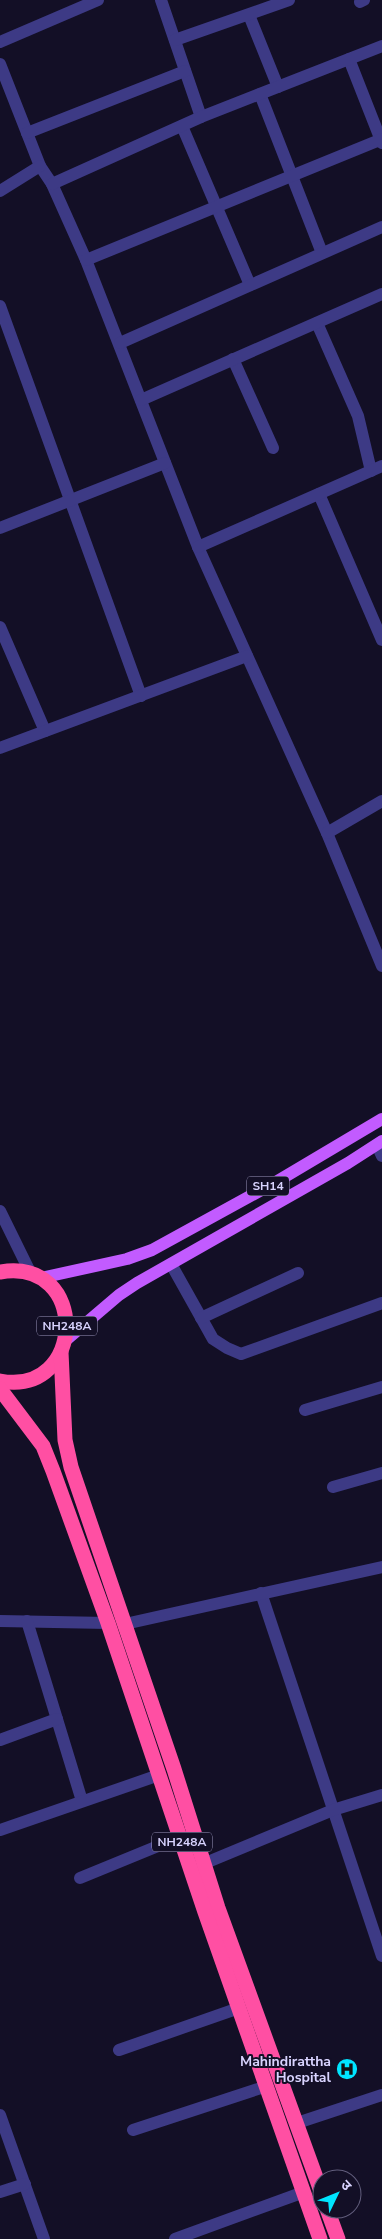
<svg xmlns="http://www.w3.org/2000/svg" width="382" height="2239" font-family="'Nunito Sans','Noto Sans Devanagari',sans-serif">
  <rect width="100%" height="100%" fill="#130f26"/>
  <g fill="none" stroke-linecap="round" stroke-linejoin="round">
    <g stroke="#3d3a85" stroke-width="12">
      <path d="M161,0L201,117"/>
      <path d="M360,2L364,0"/>
      <path d="M249,15L278,87"/>
      <path d="M175,40L289,0"/>
      <path d="M0,42L98,0"/>
      <path d="M349,59L382,143"/>
      <path d="M0,64L40,166L52,184L86,260L198,547L327,833L382,966"/>
      <path d="M260,94L322,253"/>
      <path d="M182,126L250,285"/>
      <path d="M27,133L185,71"/>
      <path d="M52,184L201,117L382,46"/>
      <path d="M0,191L40,166"/>
      <path d="M86,260L382,139"/>
      <path d="M0,306L141,696"/>
      <path d="M317,323L358,416L371,471"/>
      <path d="M120,343L382,227"/>
      <path d="M233,359L273,448"/>
      <path d="M141,400L382,294"/>
      <path d="M319,494L382,640"/>
      <path d="M0,528L165,463"/>
      <path d="M198,547L382,466"/>
      <path d="M0,627L45,731"/>
      <path d="M0,748L247,656"/>
      <path d="M327,833L382,801"/>
      <path d="M377,1145L382,1156"/>
      <path d="M0,1211L31,1274"/>
      <path d="M171,1264L213,1339L227,1348L241,1354L382,1303"/>
      <path d="M201,1318L298,1273"/>
      <path d="M305,1410L382,1387"/>
      <path d="M333,1487L382,1473"/>
      <path d="M261,1593L382,1956"/>
      <path d="M0,1621L108,1623"/>
      <path d="M27,1621L82,1801"/>
      <path d="M125,1624L382,1567"/>
      <path d="M0,1740L57,1719"/>
      <path d="M0,1830L159,1775"/>
      <path d="M203,1864L333,1810L382,1795"/>
      <path d="M80,1878L180,1837"/>
      <path d="M119,2050L239,2008"/>
      <path d="M0,2115L44,2239"/>
      <path d="M297,2123L382,2095"/>
      <path d="M133,2130L267,2086"/>
      <path d="M0,2192L25,2184"/>
      <path d="M175,2239L304,2192"/>
    </g>
    <g stroke="#c25bff" stroke-width="12">
      <path d="M41,1278L127,1259L152,1250L276,1182L382,1119"/>
      <path d="M65,1341L119,1295L137,1283L348,1163L382,1141"/>
    </g>
    <g stroke="#ff4fa3" stroke-width="15">
      <path d="M0,1272C90,1257 86,1397 0,1381"/>
      <path d="M61,1352L65,1440L71,1467L174,1769L218,1908L322,2194"/>
      <path d="M0,1389L43,1446L53,1471L108,1623L205,1912L320,2239"/>
      <path d="M327,2209L338,2239"/>
    </g>
  </g>
  <defs>
    <g id="hospital-disc" transform="scale(1.125)"><circle r="9.5" fill="#00e5ff" stroke="#130f26"/><path d="M-5-5h3v3.5h4V-5h3V5h-3V1.5h-4V5h-3Z" fill="#111"/></g>
  </defs>
  <g fill-rule="evenodd">
    <use href="#hospital-disc" x="347" y="2069"/>
  </g>
  <g text-anchor="middle" dominant-baseline="central" stroke-width="4" stroke-linejoin="round" paint-order="stroke">
    <g fill="#130f26" stroke="#9e99be" stroke-width="1">
      <rect x="247" y="1176.5" width="42" height="19" rx="4"/>
      <rect x="37" y="1316.5" width="60" height="19" rx="4"/>
      <rect x="152" y="1832.5" width="60" height="19" rx="4"/>
    </g>
    <g font-size="12" font-weight="bold" fill="#d9d4ff">
      <text x="268" y="1186">SH14</text>
      <text x="67" y="1326">NH248A</text>
      <text x="182" y="1842">NH248A</text>
    </g>
    <g font-size="14" font-weight="bold" fill="#d9d4ff" stroke="#130f26" text-anchor="end">
      <text x="331" y="2061">Mahindirattha<tspan x="331" dy="16">Hospital</tspan></text>
    </g>
  </g>
  <g transform="translate(337 2194) rotate(47)"><circle r="24" fill="#130f26" stroke="#625e7d"/>
  <path d="M0-4L9 19L0 12L-9 19Z" fill="#00e5ff"/>
  <text y="-8" font-size="14" font-weight="bold" text-anchor="middle" fill="#d9d4ff">उ</text>
  </g>
</svg>
